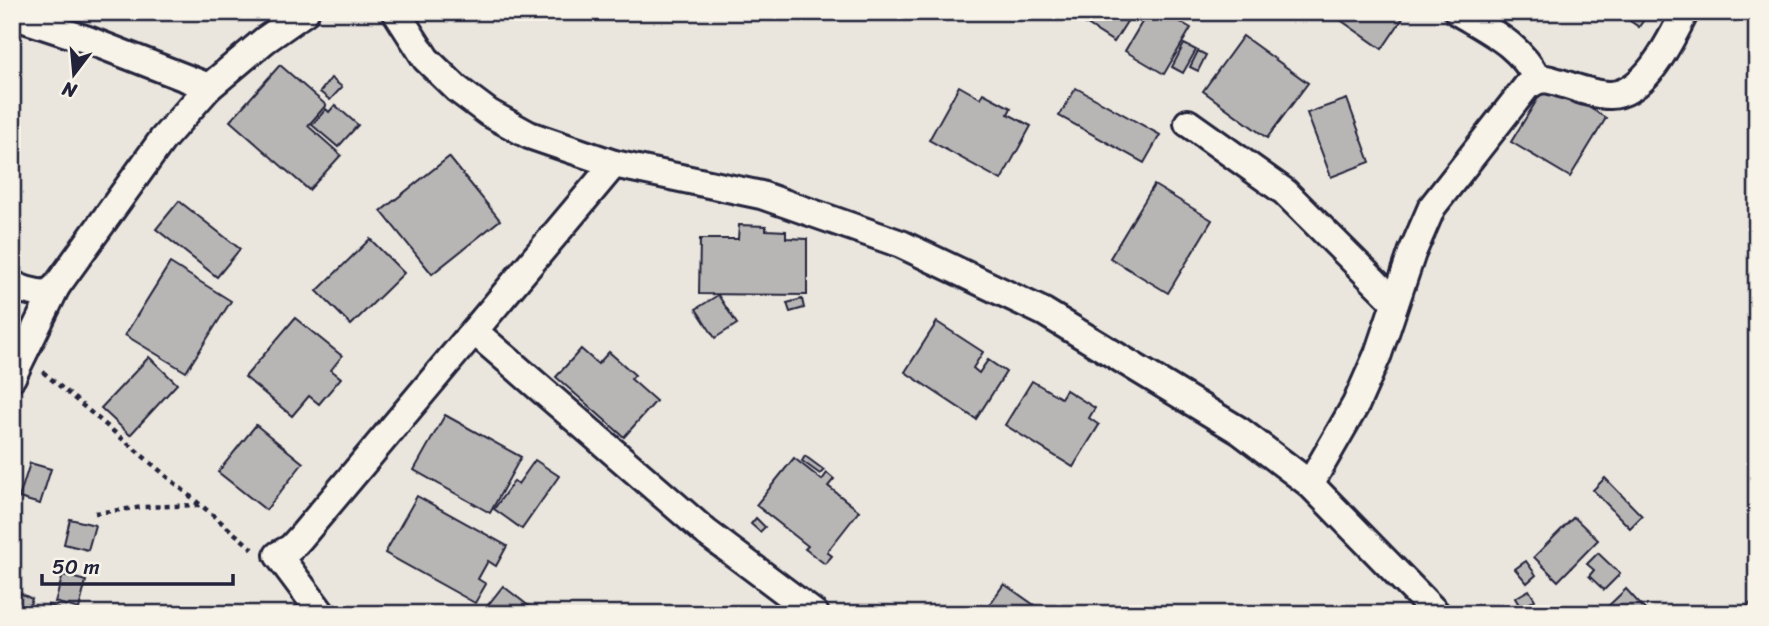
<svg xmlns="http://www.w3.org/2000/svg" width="1769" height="626" font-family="Sriracha,sans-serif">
  <rect width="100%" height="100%" fill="#eae6de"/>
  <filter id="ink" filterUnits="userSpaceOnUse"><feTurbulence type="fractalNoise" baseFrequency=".0143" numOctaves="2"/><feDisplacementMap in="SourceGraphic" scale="14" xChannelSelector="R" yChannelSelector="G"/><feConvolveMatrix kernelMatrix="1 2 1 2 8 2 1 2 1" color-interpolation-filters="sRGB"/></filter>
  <g filter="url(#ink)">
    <g fill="#b8b6b5" stroke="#22223b" stroke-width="2">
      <path d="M1067,12H1133L1114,42Z"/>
      <path d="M1148,12H1163L1191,28L1164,74L1125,51Z"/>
      <path d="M1329,12H1407L1382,49Z"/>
      <path d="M1617,12H1649L1639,27Z"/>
      <path d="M1243,36L1308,83L1267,138L1203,91Z"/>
      <path d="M1184,44L1196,50L1183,73L1172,67Z"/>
      <path d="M1198,51L1206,55L1198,71L1190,67Z"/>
      <path d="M280,65L326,105L308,126L341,155L309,190L230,121Z"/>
      <path d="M331,78L342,87L330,100L320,92Z"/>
      <path d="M1548,82L1606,118L1570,177L1511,142Z"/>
      <path d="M959,86L980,98L983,93L1011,108L1008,114L1031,126L1001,180L929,140Z"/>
      <path d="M1076,88L1160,135L1144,163L1059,116Z"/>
      <path d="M1347,99L1370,162L1331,177L1307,113Z"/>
      <path d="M335,105L358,125L338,147L312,125L326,109L329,112Z"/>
      <path d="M449,157L500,220L432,274L381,211Z"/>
      <path d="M1154,185L1212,220L1168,293L1110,258Z"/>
      <path d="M179,201L240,249L217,277L156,229Z"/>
      <path d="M739,225L766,226V230L786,231V238L807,239V295L699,294L700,239H738Z"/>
      <path d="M370,239L404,273L351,325L317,291Z"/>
      <path d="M170,263L231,301L186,372L125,335Z"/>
      <path d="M718,295L737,324L715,338L696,309Z"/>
      <path d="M802,299L804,308L790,312L787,303Z"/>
      <path d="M295,318L342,356L331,370L341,378L319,404L309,396L292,416L245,377Z"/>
      <path d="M937,322L983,352L973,368L979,373L988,360L1006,372L976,419L905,372Z"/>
      <path d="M581,349L598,364L609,352L635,375L631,379L656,401L624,437L556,377Z"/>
      <path d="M149,357L177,384L130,435L101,408Z"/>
      <path d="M1032,381L1061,398L1066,390L1095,408L1089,418L1099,425L1073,467L1005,425Z"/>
      <path d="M445,415L521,457L490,513L414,470Z"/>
      <path d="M256,425L303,463L266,510L218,472Z"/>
      <path d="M805,456L824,470L820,474L802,461Z"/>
      <path d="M794,458L822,480L827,473L834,479L828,486L859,511L827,552L832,556L825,564L805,549L808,546L756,505Z"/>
      <path d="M535,460L559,476L522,529L494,509L514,481L518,484Z"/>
      <path d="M30,463L51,469L40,504L19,498Z"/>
      <path d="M1605,478L1642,516L1630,528L1593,490Z"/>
      <path d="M417,496L507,546L496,566L488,561L478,579L486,584L475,603L385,553Z"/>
      <path d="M1574,517L1598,540L1558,581L1534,557Z"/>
      <path d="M756,518L765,527L760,532L751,524Z"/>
      <path d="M70,519L95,525L88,550L64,544Z"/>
      <path d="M1598,553L1620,574L1604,590L1589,576L1594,570L1587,564Z"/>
      <path d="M1526,561L1536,575L1527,583L1515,569Z"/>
      <path d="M63,575L86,581L79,609L55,602Z"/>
      <path d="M1004,584L1047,614H983Z"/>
      <path d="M503,586L539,614H481Z"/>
      <path d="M1626,589L1649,614H1600Z"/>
      <path d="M1529,590L1535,600L1521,608L1515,598Z"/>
      <path d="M16,591L32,599L26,614L12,613V601Z"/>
      <path d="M1757,598V614H1744L1741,611Z"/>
      <path d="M48,605L67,612V614H45Z"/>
    </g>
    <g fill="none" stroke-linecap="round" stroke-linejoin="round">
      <g stroke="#22223b" stroke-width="32">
        <g id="street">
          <path d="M396,12L426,59L457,89L489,113L529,135L614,164L761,195L901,244L1044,312L1240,431L1310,484L1437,614"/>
          <path d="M1458,12C1491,32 1519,44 1538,80"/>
          <path d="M12,15L88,40L209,87"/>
          <path d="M1188,123L1285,192L1395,302"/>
          <path d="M12,284C23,291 34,293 47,294L56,287"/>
          <path d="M474,331L707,533L815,614"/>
          <path d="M12,377L56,287L162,140L209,87L265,40L305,12"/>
          <path d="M1310,484L1356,404L1378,354L1412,253L1432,207L1527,86L1538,80L1546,79C1566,83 1589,95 1610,95C1646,94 1671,39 1685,12"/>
          <path d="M322,614L278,555L291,548L301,537L614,164"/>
        </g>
      </g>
      <g stroke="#22223b" stroke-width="4.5" stroke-dasharray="5 5" stroke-linecap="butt">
        <path d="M43,372L253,549"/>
        <path d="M95,513L144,507L200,505"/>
      </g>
      <use href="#street" stroke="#f7f3e8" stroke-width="26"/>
    </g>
  </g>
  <rect width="1769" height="626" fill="none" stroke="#f7f3e8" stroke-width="42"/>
  <rect x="21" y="21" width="1727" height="584" fill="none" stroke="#22223b" stroke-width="2.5" filter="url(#ink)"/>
  <g transform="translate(74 74) rotate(196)" stroke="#f7f3e8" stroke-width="5" paint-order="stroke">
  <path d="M0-5L12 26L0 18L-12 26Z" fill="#22223b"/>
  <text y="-10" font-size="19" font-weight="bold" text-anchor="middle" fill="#22223b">N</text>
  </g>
  <path d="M42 574v10h191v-10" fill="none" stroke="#22223b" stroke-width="3.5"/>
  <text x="52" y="574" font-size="21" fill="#22223b" stroke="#f7f3e8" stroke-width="5" paint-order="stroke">50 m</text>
</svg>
